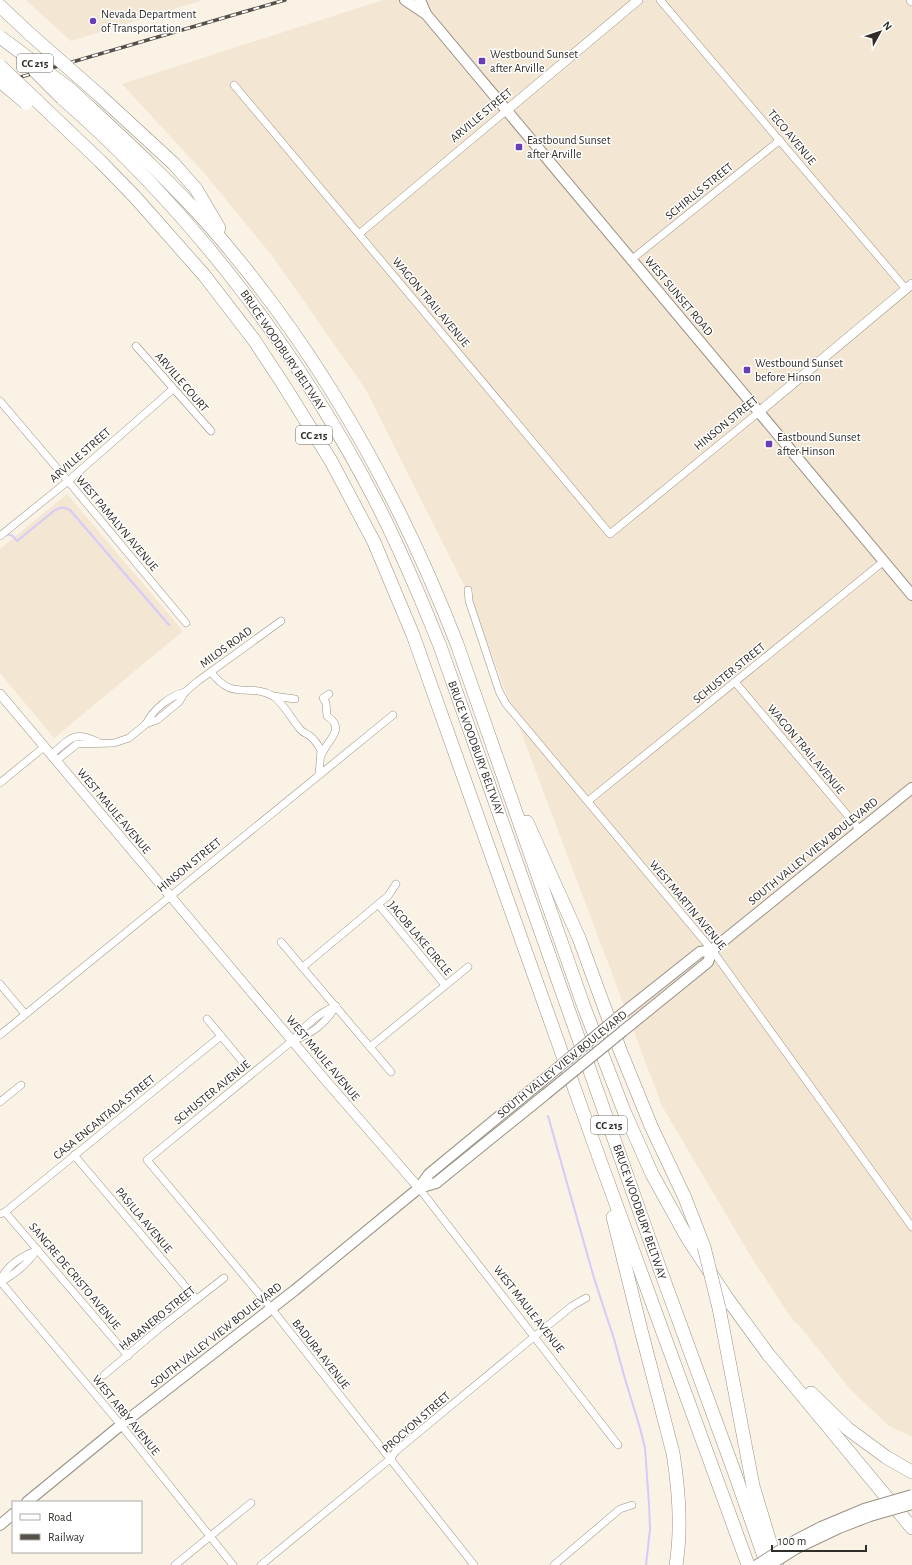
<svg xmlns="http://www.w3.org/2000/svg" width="912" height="1565" font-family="'Alegreya Sans',sans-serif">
  <rect width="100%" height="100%" fill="#faf2e5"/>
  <g fill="#f3e6d3">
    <path d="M26,0H203L71,41Z"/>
    <path d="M383,0H912V1437L889,1426L850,1389L799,1325L794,1322L753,1260L662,1106L470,597L366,390L273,257L205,174L122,84Z"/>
    <path d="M67,494L183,631L54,738L0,673V549Z"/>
  </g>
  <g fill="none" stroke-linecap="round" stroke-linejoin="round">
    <g stroke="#d5cafa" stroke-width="2">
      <path d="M7,534L13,536L17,541L55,510C61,507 64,507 70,510L169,625"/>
      <path d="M548,1116L594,1278L614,1339L625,1379L640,1428L645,1448L649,1504L650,1529L646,1565"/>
    </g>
    <g stroke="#999185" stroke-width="8">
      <g id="minor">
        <path d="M660,0L906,289"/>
        <path d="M234,85L610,534L759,412"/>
        <path d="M359,234L507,110"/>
        <path d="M631,260L780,140"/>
        <path d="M136,346L211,431"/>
        <path d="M0,401L68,481L186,623"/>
        <path d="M0,536L68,481L173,389"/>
        <path d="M468,590L469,601L499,691L506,704L712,950L912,1227"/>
        <path d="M211,672C233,702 248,682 273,696C281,700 293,721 300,729C303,733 306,733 310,736C314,739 318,745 321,750L319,775"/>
        <path d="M735,682L860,830"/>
        <path d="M273,696L295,699"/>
        <path d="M146,724C153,709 170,696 185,692"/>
        <path d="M322,754C327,740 347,729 327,716L326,703L323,698L329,694"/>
        <path d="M51,755C70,739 73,730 98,742"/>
        <path d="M56,761L77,744L114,743L129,738L146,724L157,720L179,702L185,692L198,681L281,621"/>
        <path d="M0,783L44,747"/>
        <path d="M588,801L884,561"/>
        <path d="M378,904L445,985"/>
        <path d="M281,942L391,1072"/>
        <path d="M304,966L388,896L396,884"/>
        <path d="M0,984L25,1014"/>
        <path d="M336,1006C318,1013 305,1026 292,1041L147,1160L271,1308L474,1565"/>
        <path d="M207,1019L242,1061"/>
        <path d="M0,1035L393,715"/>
        <path d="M292,1041C312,1034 325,1024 336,1006"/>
        <path d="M370,1047L468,967"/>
        <path d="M0,1102L21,1085"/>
        <path d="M74,1155L196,1299"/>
        <path d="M419,1188L618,1445"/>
        <path d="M5,1212L128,1356"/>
        <path d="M0,1214L5,1212L221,1036"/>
        <path d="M0,1281L121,1425L233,1565"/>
        <path d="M0,1281C7,1265 21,1256 38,1250"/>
        <path d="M0,1282C16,1274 27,1264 37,1250"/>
        <path d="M104,1375L161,1327L224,1278"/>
        <path d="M175,1565L251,1503"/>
        <path d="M261,1565L390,1459L396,1451L535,1336L572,1306L586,1298"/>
        <path d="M554,1565L620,1509L632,1505"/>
      </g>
    </g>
    <g stroke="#999185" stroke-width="10">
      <g id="tertiary">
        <path d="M911,0L912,1"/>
        <path d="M507,110L638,0"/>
        <path d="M759,412L912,284"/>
        <path d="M0,694L327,1082L419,1188"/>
      </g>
    </g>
    <g stroke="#999185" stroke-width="12">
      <g id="secondary">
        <path d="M405,0L426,14"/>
        <path d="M420,0L426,14L912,595"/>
        <path d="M617,1018L700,952L712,950L912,788"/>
        <path d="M623,1031L708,962L712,950"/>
        <path d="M419,1188L436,1183L546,1094"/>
        <path d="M27,1502L121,1425L295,1290L419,1188L429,1174L542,1081"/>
        <path d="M0,1525L13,1514"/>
        <path d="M796,1540L821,1527L864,1509"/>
        <path d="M797,1548L839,1528L870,1516"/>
      </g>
    </g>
    <g stroke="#999185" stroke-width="14">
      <g id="motorway">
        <path d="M0,6L31,35"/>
        <path d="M70,89C117,133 165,176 208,224C316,347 398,492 457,644L584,1007L624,1111L652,1174L688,1239L727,1298L768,1354L912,1528"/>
        <path d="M98,94L174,164L196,189L219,228"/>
        <path d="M62,98C190,210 296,348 374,498C399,546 420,596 440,646L661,1272L734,1471L767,1565"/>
        <path d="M36,100L100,161L135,197L204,275L254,340L283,384L331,461L374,542L413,635L601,1163L748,1565"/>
        <path d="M527,822L579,938L620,1050L651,1126L685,1198L704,1247"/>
        <path d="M613,1217L641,1330L673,1453C679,1490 682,1528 676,1565"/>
        <path d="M719,1308L753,1486L777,1565"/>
        <path d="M811,1393L848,1429L886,1457L912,1472"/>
      </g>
    </g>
    <use href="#minor" stroke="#fff" stroke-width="7"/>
    <use href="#tertiary" stroke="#fff" stroke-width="9"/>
    <use href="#secondary" stroke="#fff" stroke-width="10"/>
    <use href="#motorway" stroke="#fff" stroke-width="13"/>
    <g stroke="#545049" stroke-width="3.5">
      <path id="rail" d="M0,83L285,0"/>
    </g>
    <use href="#rail" stroke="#fff" stroke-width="2" stroke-dasharray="6" stroke-linecap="butt"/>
    <g stroke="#999185" stroke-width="12" stroke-linecap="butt">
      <g id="secondary-bridge">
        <path d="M542,1081L617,1018"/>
        <path d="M546,1094L623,1031"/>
        <path d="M864,1509L912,1495"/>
        <path d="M870,1516L912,1504"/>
        <path d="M757,1565L796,1540"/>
        <path d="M770,1565L797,1548"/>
      </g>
    </g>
    <g stroke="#999185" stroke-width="14" stroke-linecap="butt">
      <g id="motorway-bridge">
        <path d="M31,35L98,94"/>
        <path d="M0,37L70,89"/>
        <path d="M0,66L36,100"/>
        <path d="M35,71L62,98"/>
        <path d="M0,81L26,103"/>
        <path d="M704,1247L719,1308"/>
      </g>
    </g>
    <use href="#secondary-bridge" stroke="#fff" stroke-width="10"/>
    <use href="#motorway-bridge" stroke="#fff" stroke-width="13"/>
  </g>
  <g fill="#693db5" stroke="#fff" stroke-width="1.5">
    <circle cx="93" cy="21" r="4"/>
    <rect x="478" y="57" width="8" height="8" rx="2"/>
    <rect x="515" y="143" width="8" height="8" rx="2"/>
    <rect x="743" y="366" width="8" height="8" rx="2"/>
    <rect x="765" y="440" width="8" height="8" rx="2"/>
  </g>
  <g text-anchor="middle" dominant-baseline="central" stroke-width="3" stroke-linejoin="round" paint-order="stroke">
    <g fill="#fff" stroke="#6e6c68" stroke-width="1">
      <rect x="17" y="54" width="36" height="18" rx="3"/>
      <rect x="296" y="426" width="36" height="18" rx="3"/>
      <rect x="591" y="1116" width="36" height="18" rx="3"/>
    </g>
    <g font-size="11" font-weight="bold" fill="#302d28">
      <text x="35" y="63">CC 215</text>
      <text x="314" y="435">CC 215</text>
      <text x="609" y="1125">CC 215</text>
    </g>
    <g font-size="12" fill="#302d28" stroke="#fff" text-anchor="start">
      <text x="101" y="14">Nevada Department<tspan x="101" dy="14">of Transportation</tspan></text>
      <text x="490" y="54">Westbound Sunset<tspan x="490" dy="14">after Arville</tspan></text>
      <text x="527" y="140">Eastbound Sunset<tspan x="527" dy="14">after Arville</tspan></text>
      <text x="755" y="363">Westbound Sunset<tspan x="755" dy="14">before Hinson</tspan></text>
      <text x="777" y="437">Eastbound Sunset<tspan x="777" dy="14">after Hinson</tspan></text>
    </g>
    <g font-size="12" fill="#302d28" stroke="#fff">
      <text transform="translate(481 115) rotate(-40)">ARVILLE STREET</text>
      <text transform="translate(792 137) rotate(50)">TECO AVENUE</text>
      <text transform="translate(699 191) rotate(-39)">SCHIRLLS STREET</text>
      <text transform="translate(679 296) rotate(50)">WEST SUNSET ROAD</text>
      <text transform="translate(431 302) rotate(50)">WAGON TRAIL AVENUE</text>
      <text transform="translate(283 350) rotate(56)">BRUCE WOODBURY BELTWAY</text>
      <text transform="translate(182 382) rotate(49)">ARVILLE COURT</text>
      <text transform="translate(726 423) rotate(-39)">HINSON STREET</text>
      <text transform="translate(80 455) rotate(-41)">ARVILLE STREET</text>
      <text transform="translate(117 523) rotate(50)">WEST PAMALYN AVENUE</text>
      <text transform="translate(226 647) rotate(-36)">MILOS ROAD</text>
      <text transform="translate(729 673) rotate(-39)">SCHUSTER STREET</text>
      <text transform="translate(476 748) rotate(70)">BRUCE WOODBURY BELTWAY</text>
      <text transform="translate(806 749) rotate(50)">WAGON TRAIL AVENUE</text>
      <text transform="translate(114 811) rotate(50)">WEST MAULE AVENUE</text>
      <text transform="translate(813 851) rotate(-39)">SOUTH VALLEY VIEW BOULEVARD</text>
      <text transform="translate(189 865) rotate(-39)">HINSON STREET</text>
      <text transform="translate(688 905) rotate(50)">WEST MARTIN AVENUE</text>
      <text transform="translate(420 938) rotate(50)">JACOB LAKE CIRCLE</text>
      <text transform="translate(323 1058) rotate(50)">WEST MAULE AVENUE</text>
      <text transform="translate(562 1064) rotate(-39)">SOUTH VALLEY VIEW BOULEVARD</text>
      <text transform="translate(212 1092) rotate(-39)">SCHUSTER AVENUE</text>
      <text transform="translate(104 1117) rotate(-39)">CASA ENCANTADA STREET</text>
      <text transform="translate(640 1212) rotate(71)">BRUCE WOODBURY BELTWAY</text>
      <text transform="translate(144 1220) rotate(50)">PASILLA AVENUE</text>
      <text transform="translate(75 1276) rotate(50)">SANGRE DE CRISTO AVENUE</text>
      <text transform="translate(529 1309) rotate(52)">WEST MAULE AVENUE</text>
      <text transform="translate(157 1318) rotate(-39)">HABANERO STREET</text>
      <text transform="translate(216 1335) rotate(-38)">SOUTH VALLEY VIEW BOULEVARD</text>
      <text transform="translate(321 1354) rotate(52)">BADURA AVENUE</text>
      <text transform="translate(126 1415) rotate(51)">WEST ARBY AVENUE</text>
      <text transform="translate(416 1422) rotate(-41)">PROCYON STREET</text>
    </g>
  </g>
  <rect x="12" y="1501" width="130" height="52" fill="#ffffff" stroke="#acaba9"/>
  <rect x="20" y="1514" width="20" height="6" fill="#ffffff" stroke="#acaba9"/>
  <text x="48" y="1521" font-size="12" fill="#302d28">Road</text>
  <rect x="20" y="1534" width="20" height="6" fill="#545049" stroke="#acaba9"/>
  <text x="48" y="1541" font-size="12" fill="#302d28">Railway</text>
  <g transform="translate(880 32) rotate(50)" stroke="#ffffff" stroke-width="3" paint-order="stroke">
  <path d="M0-3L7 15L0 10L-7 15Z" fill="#302d28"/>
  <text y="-6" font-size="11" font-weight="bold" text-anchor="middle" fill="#302d28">N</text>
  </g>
  <path d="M772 1545v6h94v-6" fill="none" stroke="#302d28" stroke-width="2"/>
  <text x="778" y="1545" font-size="12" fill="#302d28" stroke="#ffffff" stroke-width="3" paint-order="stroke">100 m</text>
</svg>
